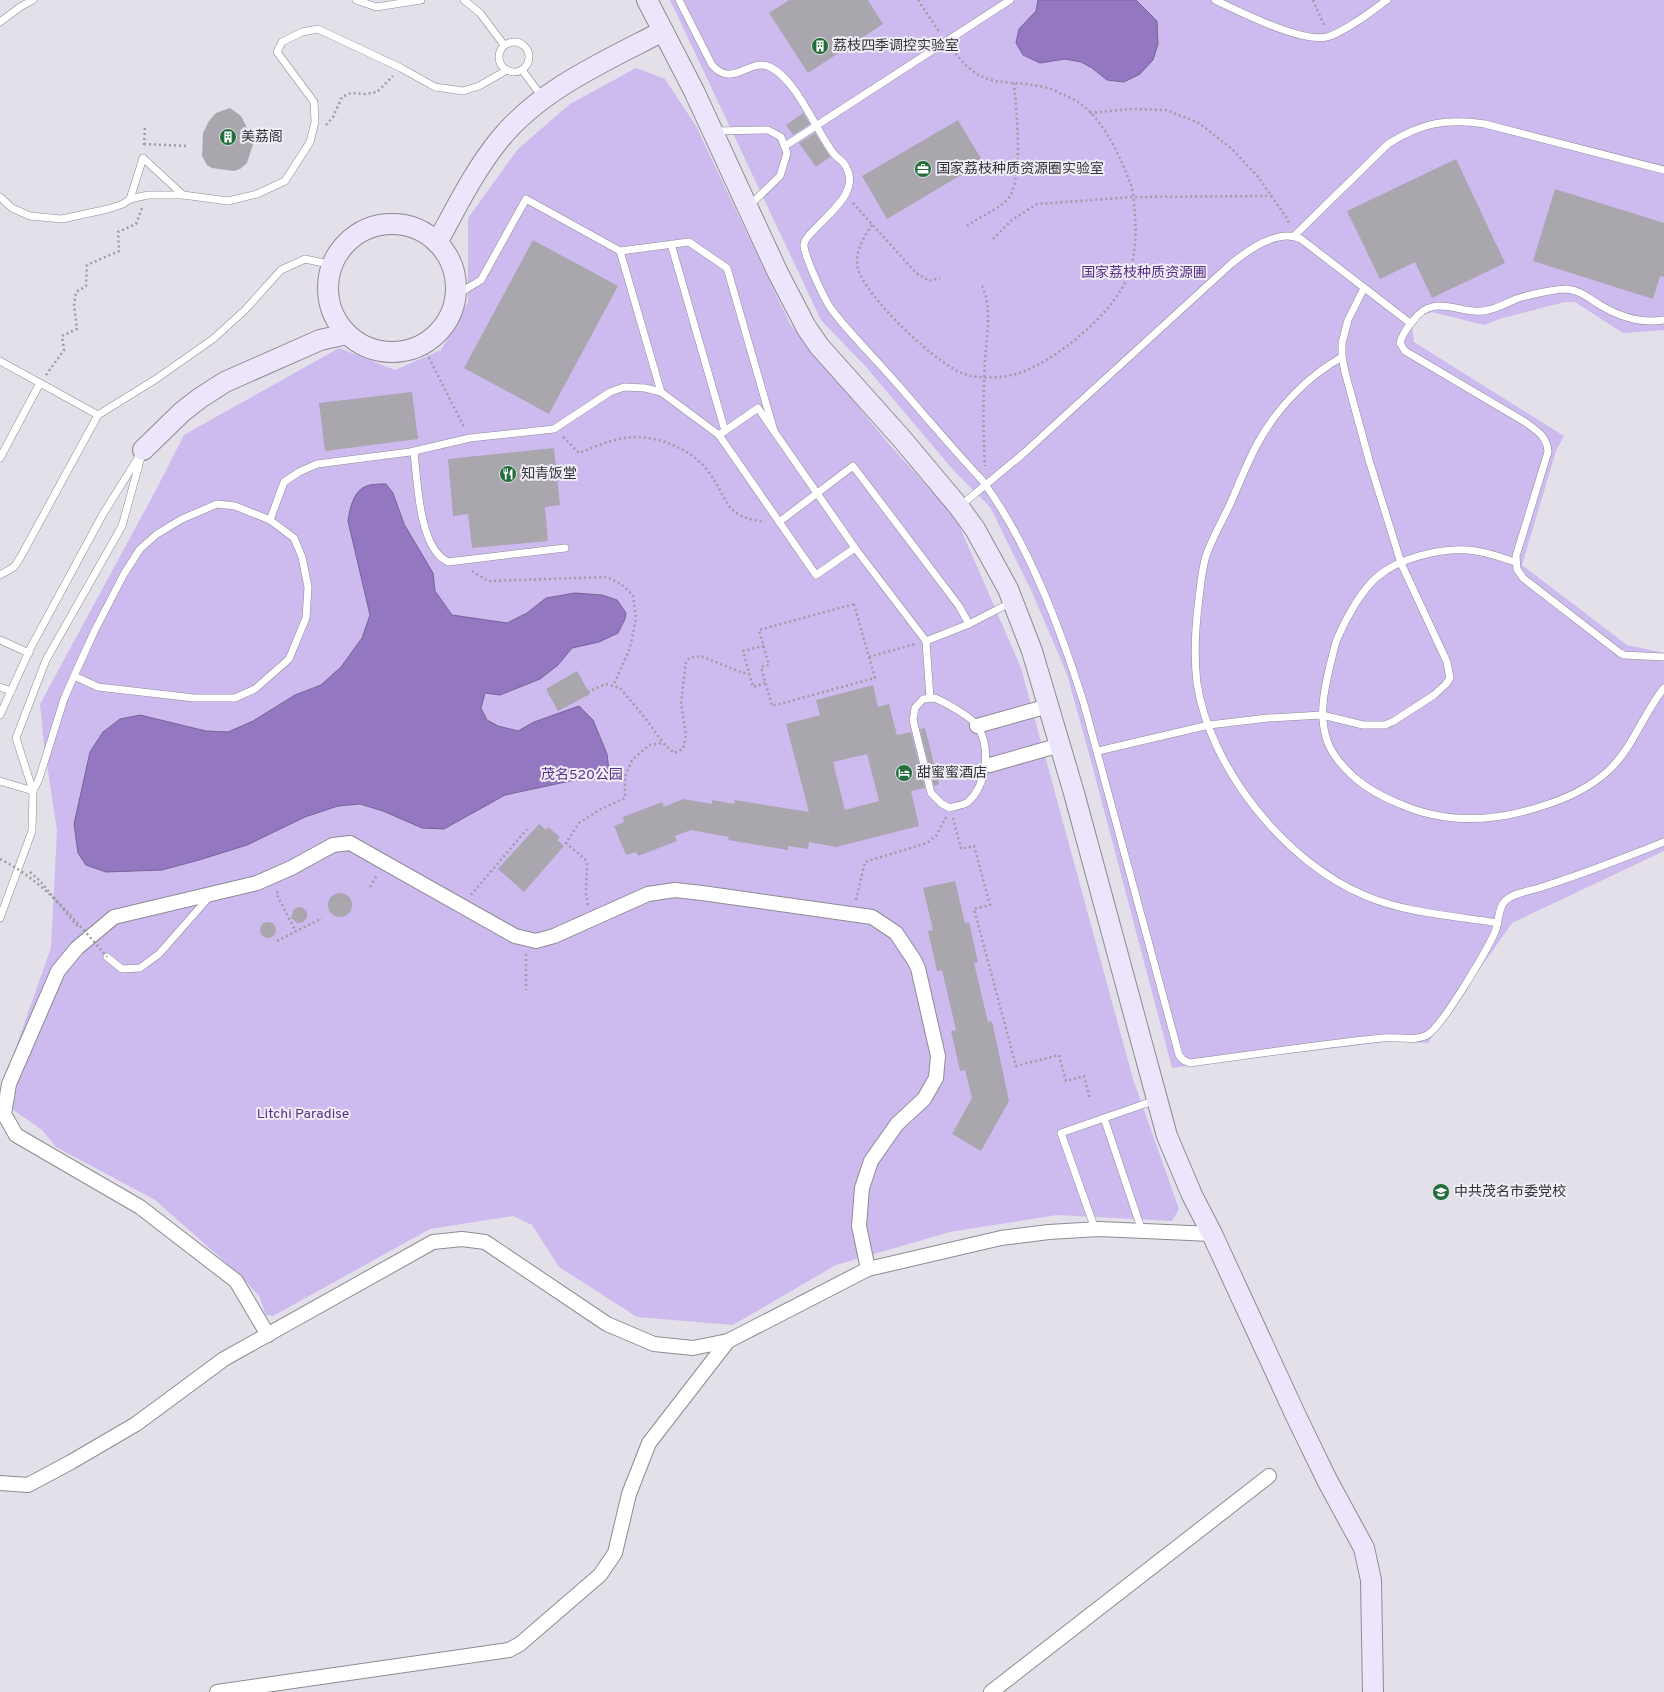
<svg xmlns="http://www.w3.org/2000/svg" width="1664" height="1692" font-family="Overpass,'Noto Sans SC',sans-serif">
  <rect width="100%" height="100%" fill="#e3e0e9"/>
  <g fill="#cdbbf0">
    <path d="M670,0H1664V330L1623,333L1575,302H1565L1499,319L1484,325L1432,312L1421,316L1412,326L1414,342L1564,436L1556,451L1522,565L1627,645L1664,653V851L1512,923L1428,1043L1393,1041L1172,1068L1095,776L1067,674L1031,590L990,507L954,471L867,368L821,320Z"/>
    <path d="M636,68L665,79L696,126L790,324L888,443L956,518L1021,668L1133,1079L1179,1209L1172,1221L1057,1215L950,1232L836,1265L733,1325L637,1317L559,1267L532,1225L513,1216L430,1229L273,1316L266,1315L259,1296L240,1275L155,1200L56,1147L42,1130L0,1101V1092L51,948L57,830L44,745L40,704L157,488L184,435L339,348L395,370L441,350L468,302V218L518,149L570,104Z"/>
  </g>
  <g fill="#9377c0" stroke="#766397">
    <path d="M1038,0H1136L1157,21L1158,44L1153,60L1140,74L1124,82L1107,80L1092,68L1081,62L1065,59L1040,63L1023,55L1016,43L1019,29L1036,11Z"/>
    <path d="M386,484L393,493L404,524L433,573L435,591L452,615L507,623L527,613L546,598L575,593L602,595L617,600L626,613L625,619L618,633L599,642L572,648L558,665L540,679L500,695L485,693L481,708L487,720L498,726L518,731L534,722L579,706L593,720L607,754L609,770L599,779L575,780L505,795L444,829L422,828L383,811L360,804L338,806L305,817L247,845L199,860L162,870L106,872L86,865L78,853L74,824L90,752L103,732L120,719L140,715L206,731L228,732L253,721L295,695L321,685L341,667L362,638L370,615L348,521C350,507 354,488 370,485C375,484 381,484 386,484Z"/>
  </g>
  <g fill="#a9a6ae" fill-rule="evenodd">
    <path d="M789,0H868L883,24L808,73L769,13Z"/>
    <path d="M230,108L241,116L254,141L247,163L240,169L234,171L212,168L207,165L202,156L203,133L209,121L216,113Z"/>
    <path d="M803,113L810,124L793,135L786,125Z"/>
    <path d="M958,120L983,162L887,219L862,176Z"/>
    <path d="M815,133L830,157L816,167L799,143Z"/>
    <path d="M1456,159L1505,263L1432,298L1415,262L1380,279L1347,211Z"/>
    <path d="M1555,189L1664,223V277L1660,276L1653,299L1533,261Z"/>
    <path d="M533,240L618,286L549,414L464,368Z"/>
    <path d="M412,392L418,439L325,451L319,403Z"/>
    <path d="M554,448L560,505L545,507L548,541L472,548L468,514L453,516L448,459Z"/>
    <path d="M577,671L590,694L558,711L546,689Z"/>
    <path d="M873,685L878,707L889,704L897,735L911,732L925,788L911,791L919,826L836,847L809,842L808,849L788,846V850L728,840L729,837L691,830L675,836L677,841L638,856L636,852L626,855L614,826L624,822L623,817L662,802L664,807L683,799L712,804V800L734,804L735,800L809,812L786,724L820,715L816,700ZM867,754L879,801L845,810L833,762Z"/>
    <path d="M925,728L939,784L934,786L920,729Z"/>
    <path d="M539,824L546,830L548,827L560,837L557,840L564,846L524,892L498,869Z"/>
    <path d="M955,881L965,923L969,922L978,962L974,963L988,1022L992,1021L1009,1101L981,1151L952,1134L972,1098L965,1070L960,1071L951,1031L956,1030L942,970L937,971L928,931L933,930L923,888Z"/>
    <circle cx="340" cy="905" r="12"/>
    <path d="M299,907L303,908L307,912V918L303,922L297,923L291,918L294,909Z"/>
    <circle cx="268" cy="930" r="8"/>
  </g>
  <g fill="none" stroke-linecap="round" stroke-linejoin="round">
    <g stroke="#8e8b93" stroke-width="8">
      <g id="lane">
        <path d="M356,0L376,7L421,0"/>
        <path d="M464,0L480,13L504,45"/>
        <path d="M679,0L712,65C733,89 750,57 770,67C797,80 816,131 834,154C837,158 842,160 845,165C861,191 831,211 815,229C811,233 805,238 804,244C803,254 825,301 832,310C850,334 872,355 892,378C922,412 951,447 982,480C1029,544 1060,628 1084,704L1179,1055L1183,1060L1190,1063C1254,1054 1318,1045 1382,1038C1397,1036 1414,1042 1427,1035C1442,1027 1487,950 1495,932C1499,922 1498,908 1505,901C1514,892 1531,891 1542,887C1583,874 1624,858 1664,842"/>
        <path d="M1215,0C1239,11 1306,46 1330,36C1350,28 1369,13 1387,0"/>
        <path d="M0,22L20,7L33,0"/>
        <circle cx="514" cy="57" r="15"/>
        <path d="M522,70L543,98"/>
        <path d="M714,131L768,130L781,137L787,153L780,176L750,205"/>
        <path d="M785,146L1010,0"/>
        <path d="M0,197L12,208L30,216L62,219L108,209L123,204L130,199L148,195H183L228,201L257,194L285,181L310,142L315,122L314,102L277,52L282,42L302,32L318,29L401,68L435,87L463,91L479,86L507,70"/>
        <path d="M130,199L143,158L183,195"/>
        <path d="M1294,236L1388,144C1421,123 1446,118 1485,124L1664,170"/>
        <path d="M671,244L725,431"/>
        <path d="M456,295L481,280L526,199L620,251"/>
        <path d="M1664,320C1641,324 1620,317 1600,305C1590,299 1580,290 1567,289C1556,289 1527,295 1516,299C1507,303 1498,308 1488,310C1462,317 1434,290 1412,322C1406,329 1402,335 1400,343L1405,351L1525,422C1537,431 1547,436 1548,452L1516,556L1517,569L1523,578L1620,653L1624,655L1664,657"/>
        <path d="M1342,357C1308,376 1278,407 1259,441C1248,460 1240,482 1231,502C1223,520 1212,538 1206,556C1201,572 1200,591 1198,607C1195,632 1194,658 1197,683C1210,769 1286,863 1366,896C1406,913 1455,916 1498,923"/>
        <path d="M0,361L40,383L0,458"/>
        <path d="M40,383L98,415"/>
        <path d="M661,392L620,251L689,242L727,268L774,431"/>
        <path d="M719,435L758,408L855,548L926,641L969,624L1012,602"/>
        <path d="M414,452C417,479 419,533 438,554C440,557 444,559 448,562L565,548"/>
        <path d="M960,506L1024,453L1231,264C1248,250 1278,228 1301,239L1410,323"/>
        <path d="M270,520L284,482L299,472L317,464L410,452L470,438L554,429L610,392L624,387L645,388L661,392L719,435L816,575L855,548"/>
        <path d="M779,522L853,466L959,606L969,624"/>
        <path d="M1515,562C1500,557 1485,551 1468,550C1440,548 1399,558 1377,577C1361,591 1346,618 1338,637C1334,645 1333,656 1330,665C1324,691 1318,717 1328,743C1333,756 1344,768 1355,778C1369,790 1382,797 1400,804C1445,824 1492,822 1539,807C1563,800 1588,789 1608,771C1633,748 1643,714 1664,688"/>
        <path d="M0,575L14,567L20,558L98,415L156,379L213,339L245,310L281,270L305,259L333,265"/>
        <path d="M0,640L29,653"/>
        <path d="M926,641L930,698"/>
        <path d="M0,687L11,691"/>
        <path d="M935,698C946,703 972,717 978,727C991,749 987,784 968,802C964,805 956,806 950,808L942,804L931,793L913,720L915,708L923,699Z"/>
        <path d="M0,715L31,647L103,514L143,450L122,526L46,660L16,738L33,791L32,831L0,918"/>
        <path d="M1098,751L1209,725L1268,718L1322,715L1363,725H1385L1394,721L1434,695L1446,684L1450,678L1447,662L1401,563L1369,460L1345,372L1342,357V343L1348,320L1364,288"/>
        <path d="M0,781L33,791"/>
        <path d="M33,791L39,779L64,699L74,676L95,630L124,574L140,549L157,534L182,519L217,504L235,506L270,520L294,538L302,557L308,587L306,618L289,659L255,689L235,698H194L98,687L74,676"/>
        <path d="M107,957L122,969L140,968L159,954L210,896"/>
        <path d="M1104,1118L1142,1231"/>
        <path d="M1095,1229L1061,1133L1156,1100"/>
      </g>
    </g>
    <g stroke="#8e8b93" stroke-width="16">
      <g id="street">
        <path d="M977,726L1048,706"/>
        <path d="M990,765L1060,745"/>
        <path d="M268,1335L236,1281L140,1207L16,1135L4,1114L9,1084L58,971L77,948L114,917L257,883L291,868L333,845L350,843L515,936L536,941L554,936L648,894L675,890L702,893L872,917L896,933L914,960L918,968L938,1056L936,1078L924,1099L897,1124L871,1161L862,1188L859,1226L868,1269"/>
        <path d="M0,1483L28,1485L71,1462L136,1424L224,1359L433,1242L462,1239L485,1242L607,1324L654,1344L693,1348L728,1341L868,1269L1001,1238L1049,1232L1099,1229L1212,1234"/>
        <path d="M217,1692L509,1650L520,1644L600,1575L615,1553L629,1494L649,1443L728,1341"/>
        <path d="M991,1692L1269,1476"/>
      </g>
    </g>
    <g stroke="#8e8b93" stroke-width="22">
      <g id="secondary">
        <path d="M647,0L694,91L777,271L806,327L819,346L902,439L959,507L975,529L1008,589L1032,651L1074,793L1167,1136L1192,1195L1212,1234L1296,1416L1327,1480L1364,1548L1371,1580L1373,1692"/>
        <circle cx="392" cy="288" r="64"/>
        <path d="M437,243C456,208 474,171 500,139C542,88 606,61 663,31"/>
        <path d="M143,450L182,412L200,398L225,382L320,340L347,334"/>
      </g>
    </g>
    <g stroke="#9e9ca3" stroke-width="2.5" stroke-dasharray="2 3" stroke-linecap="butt">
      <path d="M918,0L940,33"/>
      <path d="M1313,0L1324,25"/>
      <path d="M1090,113L1131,109L1166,110L1199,123L1232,149L1259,178L1288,220L1289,225"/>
      <path d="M326,125L333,117L342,97L351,93L365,94L377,92L393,76"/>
      <path d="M144,144L188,146"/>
      <path d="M144,145L145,127"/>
      <path d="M853,203L916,273L929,281L940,278"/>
      <path d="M872,225C863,238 854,253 858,269C865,296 941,370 968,375C983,379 1001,378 1016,374C1054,363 1117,311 1129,273C1136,254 1136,234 1135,214C1134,205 1134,194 1131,185C1121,158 1103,118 1078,102C1073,99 1067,96 1061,94C1056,91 1050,88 1044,87C1001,78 983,91 953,50"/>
      <path d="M967,226C979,217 995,211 1006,201C1025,184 1016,109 1014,83"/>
      <path d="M993,239L1012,220L1037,204L1133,197L1272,196"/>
      <path d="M982,286C993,309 986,337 985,361C983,396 983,431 985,466"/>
      <path d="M422,344L464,427"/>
      <path d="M46,375L64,350L62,336L77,329L74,305L76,292L86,286L87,265L119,251L118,232L136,224L142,208"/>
      <path d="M563,437L579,453C592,448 605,442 619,439C650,432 688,446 707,470C730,499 721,516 765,522"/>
      <path d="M472,571L488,581L607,577L621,584L633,595L636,618L630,648L613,686"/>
      <path d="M854,604L875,678L772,706L761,667L769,665L759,630Z"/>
      <path d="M764,646L743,651L753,687L765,683"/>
      <path d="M869,657L915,644"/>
      <path d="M583,694L606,684L620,688L646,719L663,743"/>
      <path d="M953,818L961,849L974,846L990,905L974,909L1016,1066L1059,1055L1066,1081L1084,1076L1090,1099"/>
      <path d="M30,872L40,881L79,928"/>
      <path d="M370,887L377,875"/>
      <path d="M278,892L276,893L296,932"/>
      <path d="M471,895L527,829"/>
      <path d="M856,900L865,862L927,843L936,836L946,817"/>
      <path d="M588,905L586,894L587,863L585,859L566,843L579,823L599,810L625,798V777L632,760L649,745L663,743L674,753L683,749L686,735L681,703L686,661L691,657L701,656L743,673H749"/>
      <path d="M277,941L322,918"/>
      <path d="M526,954V990"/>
    </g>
    <use href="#lane" stroke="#fff" stroke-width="7"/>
    <use href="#street" stroke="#fff" stroke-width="14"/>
    <use href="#secondary" stroke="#ede5fb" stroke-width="20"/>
    <path stroke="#9e9ca3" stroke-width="2.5" stroke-dasharray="2 3" stroke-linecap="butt" d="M0,859C44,881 76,921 107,957"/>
  </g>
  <defs>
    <g id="building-disc" transform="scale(0.9)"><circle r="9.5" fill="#236e3c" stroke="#f0edf6"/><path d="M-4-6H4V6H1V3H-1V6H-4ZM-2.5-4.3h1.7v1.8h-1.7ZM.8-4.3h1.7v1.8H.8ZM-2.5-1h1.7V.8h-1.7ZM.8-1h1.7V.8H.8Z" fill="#fff"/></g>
    <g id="office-disc" transform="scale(0.9)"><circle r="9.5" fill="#236e3c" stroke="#f0edf6"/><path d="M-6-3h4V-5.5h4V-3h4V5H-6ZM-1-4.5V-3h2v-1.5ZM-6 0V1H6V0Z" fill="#fff"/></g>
    <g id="restaurant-disc" transform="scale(0.9)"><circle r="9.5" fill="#236e3c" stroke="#f0edf6"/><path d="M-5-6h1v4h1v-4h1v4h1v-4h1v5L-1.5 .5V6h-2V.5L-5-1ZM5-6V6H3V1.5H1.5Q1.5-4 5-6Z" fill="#fff"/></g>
    <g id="hotel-disc" transform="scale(0.9)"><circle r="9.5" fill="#236e3c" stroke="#f0edf6"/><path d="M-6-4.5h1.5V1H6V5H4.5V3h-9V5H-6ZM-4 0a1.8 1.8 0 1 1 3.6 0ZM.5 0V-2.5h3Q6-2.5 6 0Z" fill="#fff"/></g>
    <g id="university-disc" transform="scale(0.9)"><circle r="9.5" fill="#236e3c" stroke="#f0edf6"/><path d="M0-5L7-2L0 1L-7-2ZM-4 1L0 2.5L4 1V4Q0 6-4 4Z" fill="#fff"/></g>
  </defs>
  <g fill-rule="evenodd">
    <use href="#building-disc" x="820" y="46"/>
    <use href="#building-disc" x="228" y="137"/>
    <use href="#office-disc" x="923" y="169"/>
    <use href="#restaurant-disc" x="508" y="474"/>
    <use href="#hotel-disc" x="904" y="773"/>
    <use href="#university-disc" x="1441" y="1192"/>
  </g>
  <g text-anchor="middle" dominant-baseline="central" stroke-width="4" stroke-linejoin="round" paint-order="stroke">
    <g font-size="14" fill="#343337" stroke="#f0edf6" text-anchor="start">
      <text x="833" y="46">荔枝四季调控实验室</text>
      <text x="241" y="137">美荔阁</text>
      <text x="936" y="169">国家荔枝种质资源圈实验室</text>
      <text x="521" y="474">知青饭堂</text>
      <text x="917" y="773">甜蜜蜜酒店</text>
      <text x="1454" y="1192">中共茂名市委党校</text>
    </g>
    <g font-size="14" fill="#583089" stroke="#f0edf6">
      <text x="1144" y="273">国家荔枝种质资源圃</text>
      <text x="582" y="775">茂名520公园</text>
      <text x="303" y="1114">Litchi Paradise</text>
    </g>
  </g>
</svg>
